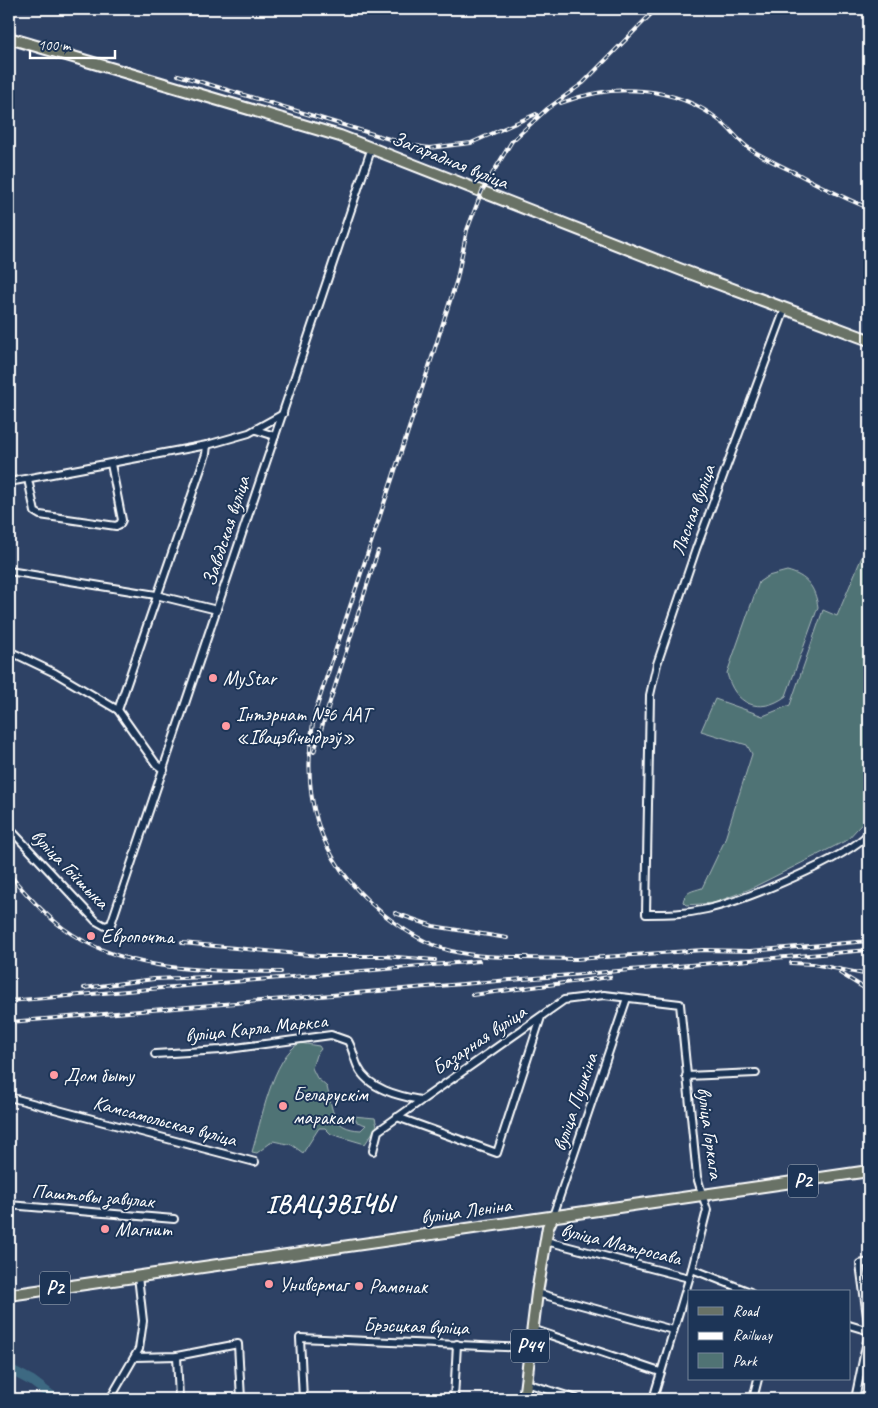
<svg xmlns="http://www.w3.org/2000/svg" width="878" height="1408" font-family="Caveat,sans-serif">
  <rect width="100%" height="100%" fill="#2e4265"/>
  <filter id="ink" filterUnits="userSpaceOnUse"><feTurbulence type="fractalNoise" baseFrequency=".02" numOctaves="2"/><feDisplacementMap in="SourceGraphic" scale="10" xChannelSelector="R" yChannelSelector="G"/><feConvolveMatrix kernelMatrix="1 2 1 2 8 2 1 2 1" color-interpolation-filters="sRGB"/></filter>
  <g filter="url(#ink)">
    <g fill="#507374" stroke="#a8b9ba">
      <path d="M869,540V816L847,840L750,889L714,903L686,905L683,902C685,891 693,891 702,888L724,842L752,754L747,745L701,731L715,699L763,716L790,705L823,610L837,616Z"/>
      <path d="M787,571C807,576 815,587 818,607L786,696C759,716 734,704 727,673L759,582L768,576Z"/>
      <path d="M300,1043L319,1046L321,1049L316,1055L312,1068L317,1078L327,1087C333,1110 331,1129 361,1130L366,1125L357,1122L353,1116L375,1118L377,1126L365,1144L331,1134L325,1128H319L303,1153L292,1145L273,1141L257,1153L252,1152C261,1123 272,1057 300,1043Z"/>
    </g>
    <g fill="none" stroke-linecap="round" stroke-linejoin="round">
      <path stroke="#3d6982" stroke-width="10" d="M9,1369L32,1381L56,1399"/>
      <g stroke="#fff" stroke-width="10">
        <g id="minor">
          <path d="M785,309L696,549L657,664L650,695L646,914C667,914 686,914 707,909C743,901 846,859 869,833"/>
          <path d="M256,430L275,436"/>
          <path d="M28,479L35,512L40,515L116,526L120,524L122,520L111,464"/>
          <path d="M9,482L207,445L249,433L283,414"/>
          <path d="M9,571L156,595L217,610"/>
          <path d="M9,651L55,673L118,710L156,764L164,770"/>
          <path d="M118,710L206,454L207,445"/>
          <path d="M9,828L96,921L105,926L111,924L372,147"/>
          <path d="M155,1054L221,1050L331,1035L348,1041C353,1049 354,1059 358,1067C368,1089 399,1096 420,1100"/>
          <path d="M686,1076L756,1073"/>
          <path d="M9,1097L255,1162"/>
          <path d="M397,1117L497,1153L541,1017"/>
          <path d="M373,1151L378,1131L564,1000L604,995L680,1004L697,1177L707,1210L692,1269L653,1399"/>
          <path d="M9,1205L174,1219"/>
          <path d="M553,1216L627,998"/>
          <path d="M546,1241L689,1278"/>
          <path d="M692,1269L750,1292"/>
          <path d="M537,1293L673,1330"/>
          <path d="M849,1325L869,1331"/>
          <path d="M532,1329L660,1372"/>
          <path d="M177,1356L179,1399"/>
          <path d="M135,1357L177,1356L238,1344L241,1399"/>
          <path d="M526,1383L577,1399"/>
          <path d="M110,1399L139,1349L143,1321L138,1276"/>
          <path d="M303,1399L300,1338L530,1348"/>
          <path d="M454,1399L457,1344"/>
          <path d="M753,1399L758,1379"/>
          <path d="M855,1399L869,1331L860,1264L869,1262"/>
        </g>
      </g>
      <g stroke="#fff" stroke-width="14">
        <g id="primary">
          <path d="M9,38L340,136L687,272L869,340"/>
          <path d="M9,1295L869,1171"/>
          <path d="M524,1399L537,1293L548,1227L553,1216"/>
        </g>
      </g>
      <use href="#minor" stroke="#1d3557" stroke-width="6"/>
      <use href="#primary" stroke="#697266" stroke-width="10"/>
      <g stroke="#fff" stroke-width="4">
        <g id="rail">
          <path d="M178,75L409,145L429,148L471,143L536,114"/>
          <path d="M561,103C612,83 676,85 720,121C731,129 738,141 750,149C764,158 779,165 794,172C819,185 843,198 869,208"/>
          <path d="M314,752L378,551"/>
          <path d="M9,874C25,893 43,913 63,928C126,974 207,970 281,972"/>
          <path d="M395,913L433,926L507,938"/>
          <path d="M182,943L320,956H383L435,960"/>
          <path d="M527,957C501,957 476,957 451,951C425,944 403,930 382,913C316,859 299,794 315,712L419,398L457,279L467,230L482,191L512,141L547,109L583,83L656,9"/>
          <path d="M522,958L576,959L703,950L750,951L869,941"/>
          <path d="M791,963L813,964L869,975"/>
          <path d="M840,973L869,991"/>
          <path d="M84,988L154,979L208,977"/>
          <path d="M472,995L610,977"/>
          <path d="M9,1001L479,961"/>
          <path d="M9,1022L869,950"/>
        </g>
      </g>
      <use href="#rail" stroke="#1d3557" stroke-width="2" stroke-dasharray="5.5" stroke-linecap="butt"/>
    </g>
  </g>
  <g fill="#ff9aa2" stroke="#1d3557" stroke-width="2">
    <circle cx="213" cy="678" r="5"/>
    <circle cx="226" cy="726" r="5"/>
    <circle cx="91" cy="936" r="5"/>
    <circle cx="54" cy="1075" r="5"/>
    <circle cx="283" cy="1106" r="5"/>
    <circle cx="105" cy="1229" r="5"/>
    <circle cx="269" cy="1284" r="5"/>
    <circle cx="359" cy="1286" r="5"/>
  </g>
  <g text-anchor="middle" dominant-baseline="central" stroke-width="4" stroke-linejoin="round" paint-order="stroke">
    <g fill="#1d3557" stroke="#bbc2cd" stroke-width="1">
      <rect x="788" y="1164.5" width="30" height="33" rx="4"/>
      <rect x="40" y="1271.5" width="30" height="33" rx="4"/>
      <rect x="511" y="1329.5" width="38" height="33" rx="4"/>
    </g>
    <g font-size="19" font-weight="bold" fill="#fff">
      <text x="803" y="1181">Р2</text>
      <text x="55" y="1288">Р2</text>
      <text x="530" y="1346">Р44</text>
    </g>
    <g font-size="20" fill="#fff" stroke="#1d3557">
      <text transform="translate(450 160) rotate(22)">Загарадная вуліца</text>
      <text transform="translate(693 510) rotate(-70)">Лясная вуліца</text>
      <text transform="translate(226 531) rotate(-72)">Заводская вуліца</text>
      <text transform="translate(70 869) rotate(46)">вуліца Гойшыка</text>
      <text transform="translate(256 1028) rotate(-6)">вуліца Карла Маркса</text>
      <text transform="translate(479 1040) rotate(-34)">Базарная вуліца</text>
      <text transform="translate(575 1102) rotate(-71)">вуліца Пушкіна</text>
      <text transform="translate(165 1121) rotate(15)">Камсамольская вуліца</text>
      <text transform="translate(710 1133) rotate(82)">вуліца Горкага</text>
      <text transform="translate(93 1196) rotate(5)">Паштовы завулак</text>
      <text transform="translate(466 1211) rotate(-8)">вуліца Леніна</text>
      <text transform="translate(621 1244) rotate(14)">вуліца Матросава</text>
      <text transform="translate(416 1326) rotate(2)">Брэсцкая вуліца</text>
    </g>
    <g font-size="20" fill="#fff" stroke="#1d3557" text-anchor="start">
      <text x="223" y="678">MyStar</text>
      <text x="236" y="714">Інтэрнат №6 ААТ<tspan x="236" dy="23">«Івацэвічыдрэў»</tspan></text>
      <text x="101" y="936">Европочта</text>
      <text x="64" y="1075">Дом быту</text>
      <text x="293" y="1094">Беларускім<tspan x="293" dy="23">маракам</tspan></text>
      <text x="115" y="1229">Магнит</text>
      <text x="279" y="1284">Универмаг</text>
      <text x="369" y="1286">Рамонак</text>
    </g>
    <g font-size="25" font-weight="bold" letter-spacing="1" fill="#fff" stroke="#1d3557">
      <text x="330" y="1204">ІВАЦЭВІЧЫ</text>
    </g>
  </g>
  <rect width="878" height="1408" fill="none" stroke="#1d3557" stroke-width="30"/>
  <rect x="15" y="15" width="848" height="1378" fill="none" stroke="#fff" stroke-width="2" filter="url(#ink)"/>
  <rect x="688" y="1290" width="162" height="90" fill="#1d3557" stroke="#77869a"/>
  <rect x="698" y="1307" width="25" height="8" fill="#697266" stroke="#77869a"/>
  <text x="733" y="1316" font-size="15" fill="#ffffff">Road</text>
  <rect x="698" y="1332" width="25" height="8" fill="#ffffff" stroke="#77869a"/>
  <text x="733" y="1340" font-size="15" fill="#ffffff">Railway</text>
  <rect x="698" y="1353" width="25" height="15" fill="#507374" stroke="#77869a"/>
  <text x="733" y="1366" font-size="15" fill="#ffffff">Park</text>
  <path d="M30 50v8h85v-8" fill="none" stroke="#ffffff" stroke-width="2.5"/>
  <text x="38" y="50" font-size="15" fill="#ffffff" stroke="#1d3557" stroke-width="4" paint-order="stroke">100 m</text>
</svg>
